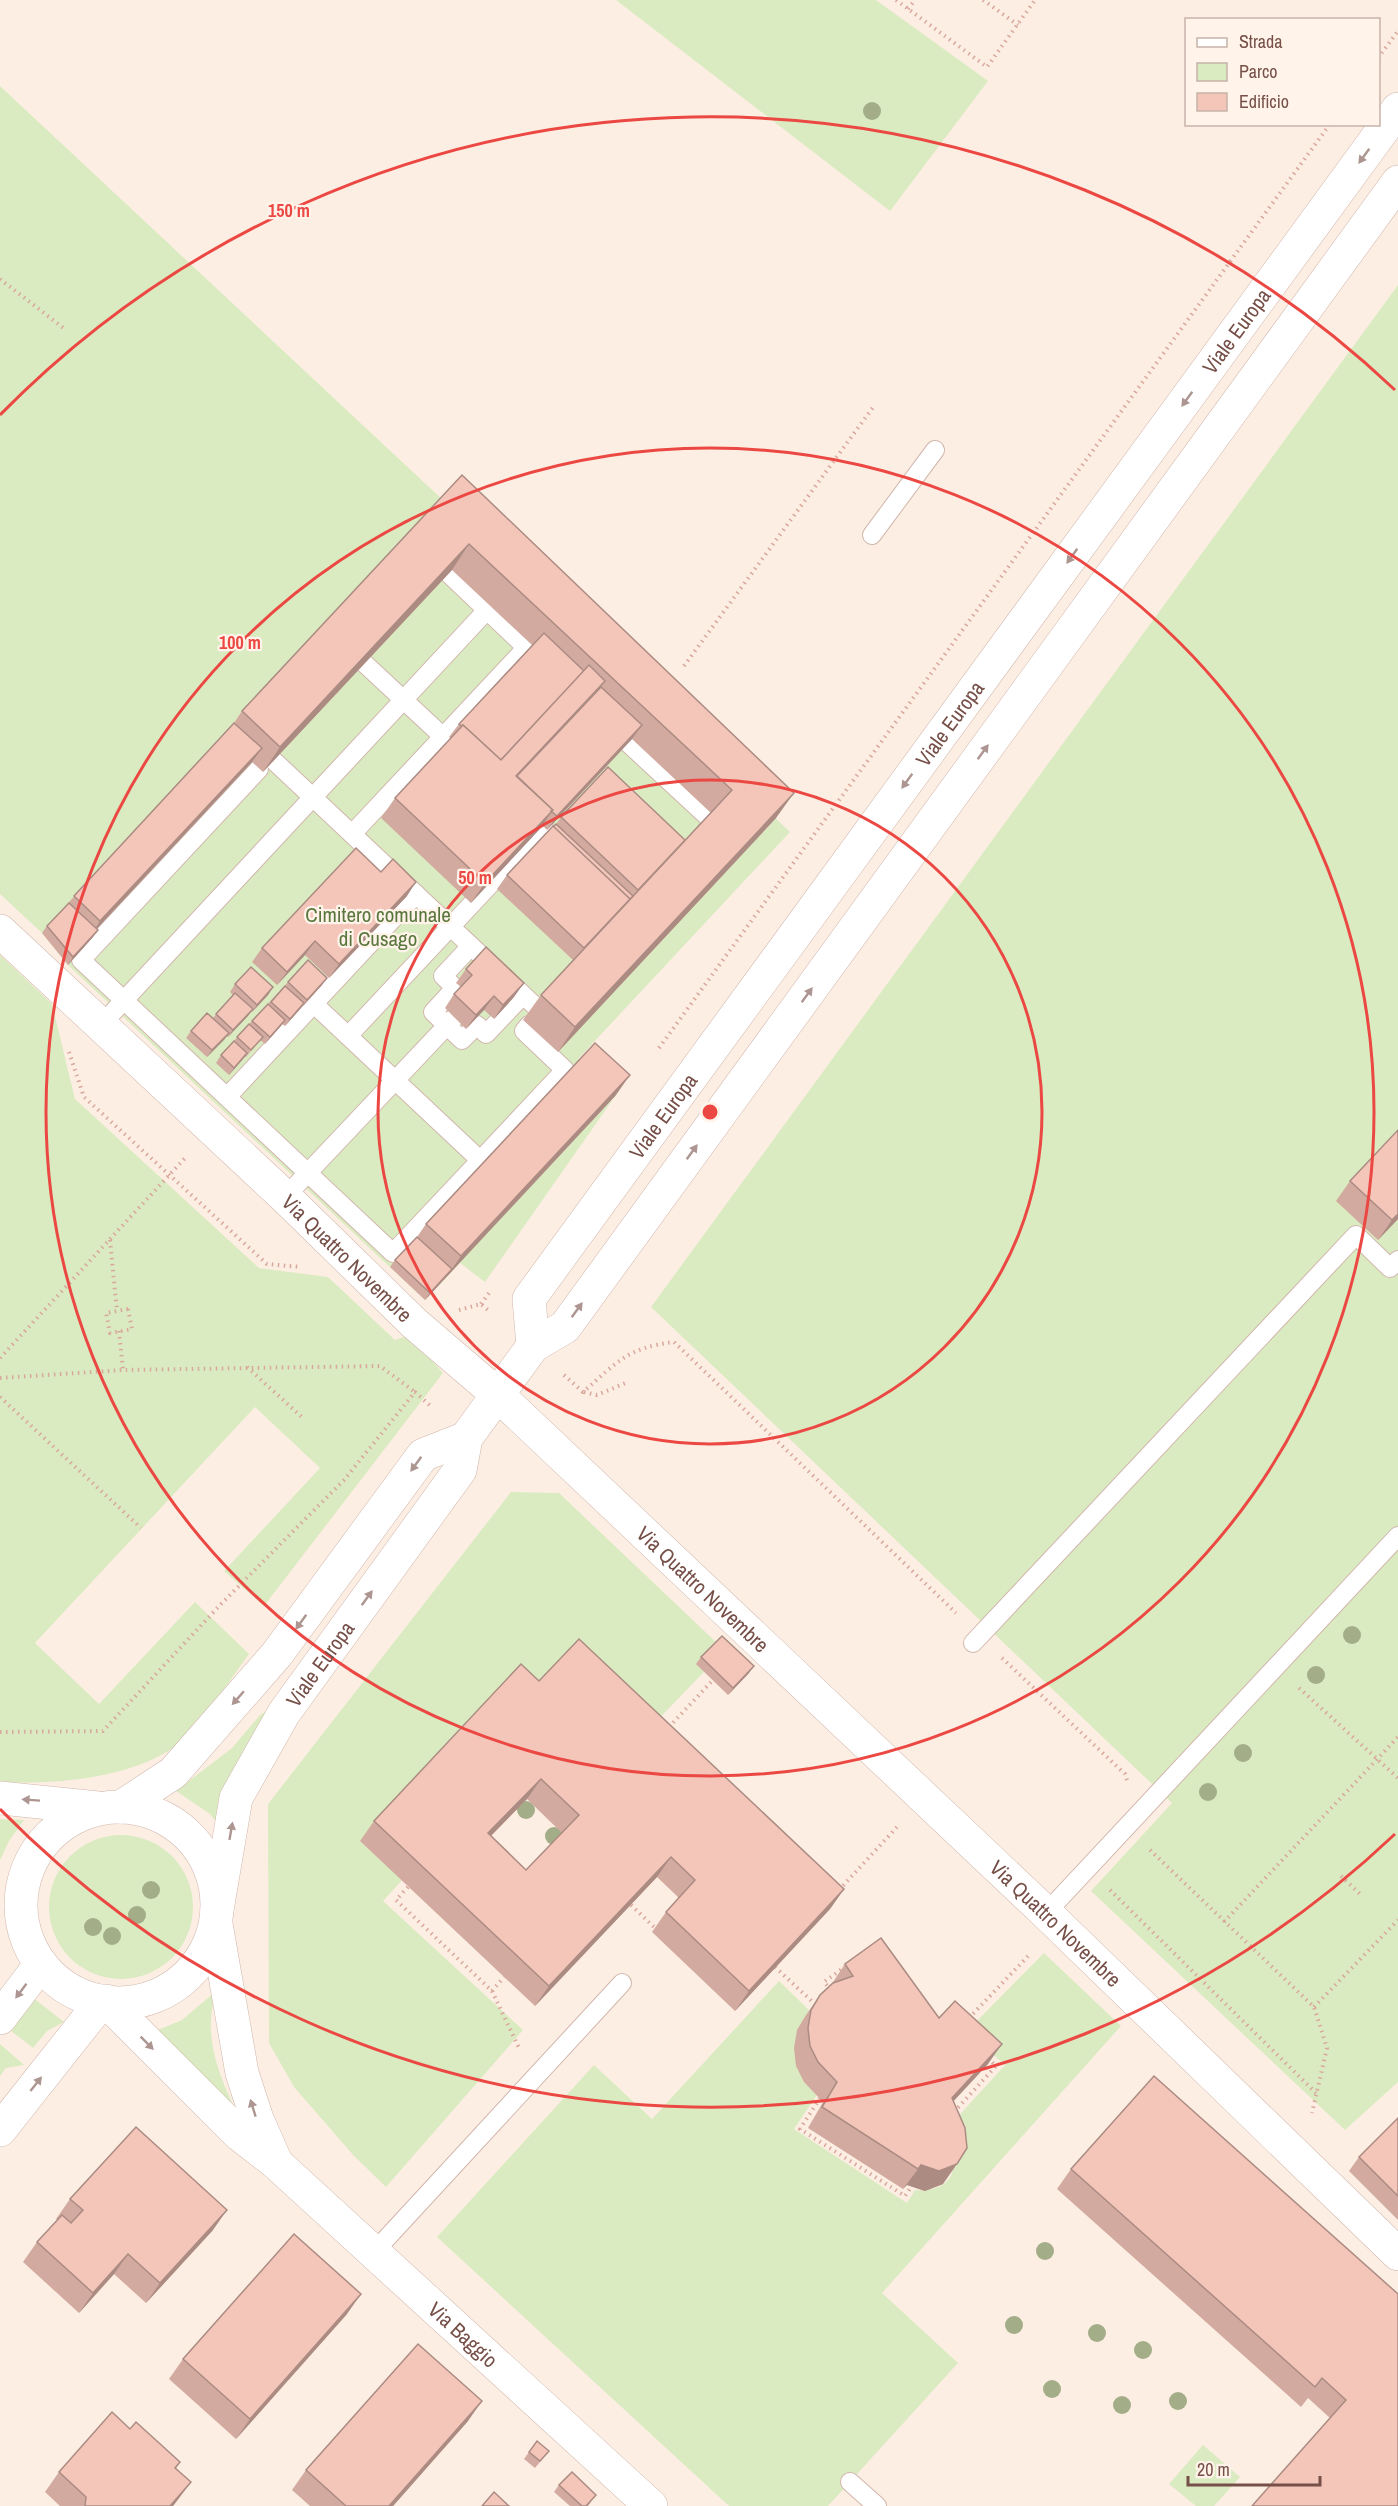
<svg xmlns="http://www.w3.org/2000/svg" width="1398" height="2506" font-family="'Archivo Narrow',sans-serif">
  <rect width="100%" height="100%" fill="#fdeee3"/>
  <g fill="#daebc1">
    <path d="M616,0H876L988,81L890,211Z"/>
    <path d="M0,86L444,501L790,832L578,1059L616,1095L485,1282L460,1263L425,1300L68,965L42,933L0,894Z"/>
    <path d="M1398,285V2082L1345,2130L1091,1891L1172,1803L651,1307Z"/>
    <path d="M0,955L52,1004L75,1099L259,1268L328,1277L395,1340L409,1335L443,1373L264,1606L224,1571L320,1468L255,1407L35,1643L99,1704L195,1602L249,1654C228,1682 209,1715 184,1739C142,1778 55,1785 0,1782Z"/>
    <path d="M511,1492L559,1493L717,1643L704,1672L644,1734L360,1841L402,1880L383,1901L523,2030L386,2187L354,2156L294,2087L269,2043L268,1804Z"/>
    <path d="M266,1712L216,1822L210,1814L176,1791L232,1748L261,1714Z"/>
    <path d="M0,1819L24,1820L9,1841L0,1860Z"/>
    <circle cx="121" cy="1907" r="72"/>
    <path d="M1044,1953L1121,2026L882,2293L958,2363L828,2506H729L437,2237L594,2065L652,2119L779,1981L810,2011L804,2082L817,2095L794,2129L907,2203L915,2190C930,2192 953,2186 953,2166C952,2156 947,2143 944,2132L1005,2065L967,2031Z"/>
    <path d="M215,1992C213,2004 210,2017 211,2030C212,2058 224,2086 236,2111L158,2030L182,2020Z"/>
    <path d="M32,1997L64,2022L47,2031L33,2048L10,2030Z"/>
    <path d="M0,2044L24,2065L6,2068L0,2076Z"/>
    <path d="M1203,2445L1240,2477L1214,2506H1196L1169,2484Z"/>
  </g>
  <g fill="none" stroke-linecap="round" stroke-linejoin="round">
    <g stroke="#d1b6ac" stroke-width="20">
      <g id="service">
        <path d="M872,535L935,450"/>
        <path d="M448,573L530,651"/>
        <path d="M364,663L452,745"/>
        <path d="M628,743L710,819"/>
        <path d="M273,760L536,1007"/>
        <path d="M259,769L81,960L393,1253L565,1070L524,1031L529,1025"/>
        <path d="M352,834L527,647"/>
        <path d="M471,946L443,976L455,988L433,1012L462,1040L477,1025L486,1034L523,995"/>
        <path d="M314,1004L480,1160"/>
        <path d="M101,1025L487,610"/>
        <path d="M348,1036L544,827"/>
        <path d="M227,1097L416,894"/>
        <path d="M285,1197L455,1017"/>
        <path d="M973,1643L1356,1235L1390,1268L1398,1260"/>
        <path d="M1046,1913L1398,1536"/>
        <path d="M373,2253L622,1983"/>
        <path d="M850,2482L877,2506"/>
      </g>
    </g>
    <g stroke="#d1b6ac" stroke-width="34">
      <g id="minor">
        <path id="s1" d="M0,931L285,1197L414,1323L498,1395L1046,1913L1398,2254"/>
        <path d="M0,2018L41,1964"/>
        <path d="M0,2130L102,2001"/>
      </g>
    </g>
    <g stroke="#d1b6ac" stroke-width="34">
      <g id="tertiary">
        <path id="s2" d="M533,1346L529,1299L1398,109"/>
        <path d="M0,1798L98,1808"/>
        <path d="M121,1807L173,1773L277,1654L423,1455L466,1438"/>
        <circle cx="119" cy="1905" r="98"/>
        <path id="s3" d="M217,1910L236,1798L284,1713L460,1470L466,1438L533,1346L565,1327L1398,182"/>
        <path d="M216,1924L242,2073L257,2119L275,2160"/>
        <path id="s4" d="M106,2001L240,2135L275,2162L651,2506"/>
      </g>
    </g>
    <g stroke="#d9a89d" stroke-width="4" stroke-dasharray="1.5 4.5" stroke-linecap="butt">
      <path d="M896,0L987,67L1035,0"/>
      <path d="M983,0L1018,25"/>
      <path d="M908,9L915,0"/>
      <path d="M1378,58L1398,31"/>
      <path d="M0,279L66,330"/>
      <path d="M684,666L874,406"/>
      <path d="M659,1048L1330,124"/>
      <path d="M69,1052L84,1097L267,1264L300,1267"/>
      <path d="M110,1240L117,1311"/>
      <path d="M481,1304L489,1293"/>
      <path d="M128,1309L132,1329L110,1333L106,1313Z"/>
      <path d="M459,1310L481,1304L490,1312"/>
      <path d="M119,1331L123,1370"/>
      <path d="M0,1358L185,1158"/>
      <path d="M247,1367L304,1419"/>
      <path d="M564,1375L583,1392C618,1362 626,1348 674,1342L956,1613"/>
      <path d="M0,1378L123,1370L380,1366L415,1392"/>
      <path d="M584,1392L597,1395L628,1382"/>
      <path d="M0,1397L141,1528"/>
      <path d="M1002,1658L1125,1774L1127,1780"/>
      <path d="M1299,1688L1398,1778"/>
      <path d="M669,1727L713,1680"/>
      <path d="M0,1732L103,1731L221,1604L344,1480L415,1392L433,1408"/>
      <path d="M1150,1850L1314,2007L1327,2048L1312,2113"/>
      <path d="M1341,1876L1360,1894"/>
      <path d="M408,1887L396,1900L492,1991L504,1977"/>
      <path d="M839,1890L897,1827"/>
      <path d="M1110,1890L1316,2093"/>
      <path d="M631,1905L655,1928"/>
      <path d="M1224,1922L1398,1737"/>
      <path d="M775,1967L816,2005"/>
      <path d="M831,1990L824,1982L846,1966"/>
      <path d="M492,1991L519,2048"/>
      <path d="M1314,2007L1398,1920"/>
      <path d="M969,2018L1030,1954"/>
      <path d="M820,2098L800,2129L905,2196L911,2187"/>
      <path d="M954,2112L996,2066L988,2058"/>
    </g>
    <use href="#service" stroke="#fff" stroke-width="18"/>
    <use href="#minor" stroke="#fff" stroke-width="33"/>
    <use href="#tertiary" stroke="#fff" stroke-width="33"/>
  </g>
  <g fill="#a3ad88">
    <circle cx="872" cy="111" r="9"/>
    <circle cx="1352" cy="1635" r="9"/>
    <circle cx="1316" cy="1675" r="9"/>
    <circle cx="1243" cy="1753" r="9"/>
    <circle cx="1208" cy="1792" r="9"/>
    <circle cx="526" cy="1810" r="9"/>
    <circle cx="554" cy="1836" r="9"/>
    <circle cx="151" cy="1890" r="9"/>
    <circle cx="137" cy="1915" r="9"/>
    <circle cx="93" cy="1927" r="9"/>
    <circle cx="112" cy="1936" r="9"/>
    <circle cx="1045" cy="2251" r="9"/>
    <circle cx="1014" cy="2325" r="9"/>
    <circle cx="1097" cy="2333" r="9"/>
    <circle cx="1143" cy="2350" r="9"/>
    <circle cx="1052" cy="2389" r="9"/>
    <circle cx="1178" cy="2401" r="9"/>
    <circle cx="1122" cy="2405" r="9"/>
  </g>
  <g fill="#d2aaa0" fill-rule="evenodd">
    <path d="M462,475L776,818L558,1052L523,1020L541,995L573,960L497,889L507,875L554,827L561,817L685,840L711,813L632,739L547,830L542,825L471,903L381,818L395,798L451,739L449,737L459,724L532,645L452,570L263,772L252,762L97,928L98,930L93,937L68,965L42,933L47,926L234,723L242,711Z"/>
    <path d="M407,896L329,978L305,955L277,985L252,962L262,948Z"/>
    <path d="M466,969L514,997L494,1019L484,1010L466,1029L445,1008L454,994L461,987L456,983Z"/>
    <path d="M288,982L322,985L285,1026L282,1024L265,1044L260,1040L246,1057H245L229,1075L216,1063L221,1055Z"/>
    <path d="M235,984L273,987L268,995L252,1012H251L228,1037L227,1036L207,1057L186,1038L191,1031L213,1018L233,995L230,992Z"/>
    <path d="M616,1095L425,1300L390,1267L395,1260L417,1237L426,1224Z"/>
    <path d="M1398,1130V1219L1378,1240L1336,1201L1350,1181Z"/>
    <path d="M701,1657L749,1673L728,1695L696,1664Z"/>
    <path d="M539,1681L844,1889L830,1909L735,2011L652,1932L666,1912L679,1898L657,1877L535,2006L360,1841L374,1821ZM527,1799L562,1833L526,1870L491,1836Z"/>
    <path d="M845,1964L939,2018L988,2064L953,2101L943,2184L925,2191L907,2185L903,2189L808,2128L823,2102L804,2082L796,2066L794,2048L797,2030L806,2015L820,1995L831,1985Z"/>
    <path d="M1398,2118V2220L1349,2171L1359,2157Z"/>
    <path d="M1071,2169L1398,2294V2506L1330,2418L1308,2398L1301,2407L1057,2189Z"/>
    <path d="M70,2199L213,2230L146,2303L114,2274L79,2313L23,2262L37,2242L57,2220L56,2219Z"/>
    <path d="M347,2314L236,2439L169,2379L183,2359Z"/>
    <path d="M468,2421L393,2506H310L292,2490L306,2470Z"/>
    <path d="M130,2429L180,2462L176,2468L191,2482L173,2506H60L45,2492L59,2472Z"/>
    <path d="M549,2451L535,2468L524,2459L529,2452Z"/>
    <path d="M559,2485L591,2502L588,2506H570L554,2492Z"/>
  </g>
  <g fill="#ab8b82">
    <path d="M469,544L452,570L263,772L280,747Z"/>
    <path d="M605,681L591,701L517,779L516,776Z"/>
    <path d="M642,725L632,739L547,830L557,816Z"/>
    <path d="M262,748L252,762L91,935L100,921Z"/>
    <path d="M794,793L776,818L558,1052L575,1027Z"/>
    <path d="M553,810L539,830L471,903L485,883Z"/>
    <path d="M416,882L407,896L329,978L339,964Z"/>
    <path d="M98,930L93,937L68,965L73,957Z"/>
    <path d="M315,941L305,955L277,985L287,972Z"/>
    <path d="M327,978L322,985L302,1007L307,1000Z"/>
    <path d="M524,983L514,997L494,1019L503,1005Z"/>
    <path d="M273,987L268,995L252,1012L257,1005Z"/>
    <path d="M494,996L484,1010L466,1029L476,1015Z"/>
    <path d="M304,1003L299,1010L285,1026L290,1019Z"/>
    <path d="M253,1009L248,1016L228,1037L233,1030Z"/>
    <path d="M285,1020L280,1027L265,1044L270,1037Z"/>
    <path d="M229,1033L224,1040L207,1057L212,1050Z"/>
    <path d="M247,1053L242,1060L229,1075L234,1068Z"/>
    <path d="M630,1075L616,1095L425,1300L430,1293L452,1269L461,1256Z"/>
    <path d="M1398,1214V1219L1378,1240L1392,1220Z"/>
    <path d="M754,1666L749,1673L728,1695L733,1688Z"/>
    <path d="M541,1779L527,1799L474,1853L488,1833Z"/>
    <path d="M671,1857L657,1877L535,2006L549,1986Z"/>
    <path d="M844,1889L830,1909L735,2011L749,1991Z"/>
    <path d="M1002,2044L988,2064L938,2118L952,2098Z"/>
    <path d="M957,2164L943,2184L925,2191L907,2185L903,2189L921,2165Z"/>
    <path d="M227,2210L213,2230L146,2303L160,2283Z"/>
    <path d="M128,2254L114,2274L79,2313L93,2293Z"/>
    <path d="M361,2294L347,2314L236,2439L250,2419Z"/>
    <path d="M482,2401L468,2421L393,2506H389Z"/>
    <path d="M191,2482L173,2506H170Z"/>
  </g>
  <g fill="#f4c6ba" stroke="#ab8b82" stroke-width="1.5" fill-rule="evenodd">
    <path d="M462,475L794,793L575,1027L541,995L732,790L469,544L280,747L242,711Z"/>
    <path d="M544,633L584,671L501,760L463,725L462,726L459,724Z"/>
    <path d="M589,665L605,681L516,776L553,810L485,883L395,798L463,725L501,760Z"/>
    <path d="M601,687L642,725L557,816L551,811L553,810L517,776Z"/>
    <path d="M234,723L262,748L100,921L74,896Z"/>
    <path d="M608,767L685,840L638,890L561,817Z"/>
    <path d="M556,824L633,896L630,899L553,827Z"/>
    <path d="M553,826L630,899L584,948L507,875Z"/>
    <path d="M356,848L381,872L393,859L416,882L339,964L315,941L287,972L262,948Z"/>
    <path d="M69,903L98,930L73,957L47,926Z"/>
    <path d="M486,947L524,983L503,1005L494,996L476,1015L454,994L472,975L466,969Z"/>
    <path d="M308,960L327,978L307,1000L288,982Z"/>
    <path d="M251,967L273,987L257,1005L235,984Z"/>
    <path d="M285,986L304,1003L290,1019L271,1002Z"/>
    <path d="M235,993L253,1009L233,1030L216,1014Z"/>
    <path d="M268,1004L285,1020L270,1037L252,1021Z"/>
    <path d="M207,1013L229,1033L212,1050L191,1031Z"/>
    <path d="M249,1024L263,1037L251,1050L237,1037Z"/>
    <path d="M234,1041L247,1053L234,1068L221,1055Z"/>
    <path d="M595,1043L630,1075L461,1256L426,1224Z"/>
    <path d="M1398,1130V1214L1392,1220L1350,1181Z"/>
    <path d="M417,1237L452,1269L430,1293L395,1260Z"/>
    <path d="M722,1636L754,1666L733,1688L701,1657Z"/>
    <path d="M579,1639L844,1889L749,1991L666,1912L695,1880L671,1857L549,1986L374,1821L521,1664L539,1681ZM541,1779L579,1815L526,1870L488,1833Z"/>
    <path d="M881,1938L939,2018L955,2001L1002,2044L952,2098L965,2128L967,2148L957,2164L939,2171L921,2165L918,2169L822,2107L837,2082L818,2062L810,2046L808,2028L811,2010L820,1995L833,1983L853,1976L845,1964Z"/>
    <path d="M1154,2076L1398,2294V2506H1252L1346,2400L1322,2378L1315,2387L1071,2169Z"/>
    <path d="M1398,2118V2196L1359,2157Z"/>
    <path d="M136,2127L227,2210L160,2283L128,2254L93,2293L37,2242L62,2215L71,2223L83,2210L70,2199Z"/>
    <path d="M294,2234L361,2294L250,2419L183,2359Z"/>
    <path d="M418,2344L482,2401L389,2506H346L306,2470Z"/>
    <path d="M112,2412L130,2429L136,2422L180,2462L175,2468L191,2482L170,2506H85L86,2497L59,2472Z"/>
    <path d="M537,2441L549,2451L540,2461L529,2452Z"/>
    <path d="M572,2472L596,2495L586,2506H582L559,2485Z"/>
    <path d="M494,2492L509,2506H482Z"/>
  </g>
  <defs><path id="oneway-solid" d="M-6-.8H1V-3.2L6.5 0L1 3.2V.8H-6Z" transform="scale(1.5)"/></defs>
  <g fill="#ad9691">
    <use href="#oneway-solid" transform="translate(1364 156) rotate(126)"/>
    <use href="#oneway-solid" transform="translate(1187 399) rotate(126)"/>
    <use href="#oneway-solid" transform="translate(1072 556) rotate(126)"/>
    <use href="#oneway-solid" transform="translate(983 752) rotate(-54)"/>
    <use href="#oneway-solid" transform="translate(907 781) rotate(126)"/>
    <use href="#oneway-solid" transform="translate(807 995) rotate(-54)"/>
    <use href="#oneway-solid" transform="translate(692 1152) rotate(-54)"/>
    <use href="#oneway-solid" transform="translate(577 1310) rotate(-54)"/>
    <use href="#oneway-solid" transform="translate(416 1464) rotate(126)"/>
    <use href="#oneway-solid" transform="translate(367 1598) rotate(-54)"/>
    <use href="#oneway-solid" transform="translate(301 1622) rotate(126)"/>
    <use href="#oneway-solid" transform="translate(238 1698) rotate(131)"/>
    <use href="#oneway-solid" transform="translate(31 1800) rotate(-176)"/>
    <use href="#oneway-solid" transform="translate(231 1831) rotate(-80)"/>
    <use href="#oneway-solid" transform="translate(21 1991) rotate(127)"/>
    <use href="#oneway-solid" transform="translate(147 2043) rotate(45)"/>
    <use href="#oneway-solid" transform="translate(36 2084) rotate(-52)"/>
    <use href="#oneway-solid" transform="translate(253 2108) rotate(-107)"/>
  </g>
  <g fill="none" stroke="#ec4843" stroke-width="3">
    <circle cx="710" cy="1112" r="332"/>
    <circle cx="710" cy="1112" r="664"/>
    <path d="M1395 1834A995 995 0 0 1 0 1809M0 415A995 995 0 0 1 1395 390"/>
  </g>
  <g text-anchor="middle" dominant-baseline="central" stroke-width="4.5" stroke-linejoin="round" paint-order="stroke">
    <g font-size="21" fill="#765048" stroke="#fff3ea">
      <text stroke="none"><textPath href="#s2" startOffset="1246">Viale Europa</textPath></text>
      <text stroke="none"><textPath href="#s2" startOffset="760">Viale Europa</textPath></text>
      <text stroke="none"><textPath href="#s2" startOffset="274">Viale Europa</textPath></text>
      <text stroke="none"><textPath href="#s1" startOffset="477">Via Quattro Novembre</textPath></text>
      <text stroke="none"><textPath href="#s1" startOffset="963">Via Quattro Novembre</textPath></text>
      <text stroke="none"><textPath href="#s3" startOffset="272">Viale Europa</textPath></text>
      <text stroke="none"><textPath href="#s1" startOffset="1449">Via Quattro Novembre</textPath></text>
      <text stroke="none"><textPath href="#s4" startOffset="489">Via Baggio</textPath></text>
    </g>
    <g font-size="21" fill="#59773d" stroke="#fff3ea">
      <text x="378" y="914">Cimitero comunale<tspan x="378" dy="24">di Cusago</tspan></text>
    </g>
  </g>
  <circle cx="710" cy="1112" r="9" fill="#ec4843" stroke="#fff3ea" stroke-width="3"/>
  <g font-size="18" text-anchor="middle" font-weight="bold" fill="#ec4843" stroke="#fff3ea" stroke-width="4.5" stroke-linejoin="round" paint-order="stroke">
    <text x="289" y="217">150 m</text>
    <text x="240" y="649">100 m</text>
    <text x="475" y="884">50 m</text>
  </g>
  <rect x="1185" y="18" width="195" height="108" fill="#fff3ea" stroke="#c8b2a9" stroke-width="1.5"/>
  <rect x="1197" y="38" width="30" height="9" fill="#ffffff" stroke="#c8b2a9" stroke-width="1.5"/>
  <text x="1239" y="48" font-size="18" fill="#765048">Strada</text>
  <rect x="1197" y="63" width="30" height="18" fill="#daebc1" stroke="#c8b2a9" stroke-width="1.5"/>
  <text x="1239" y="78" font-size="18" fill="#765048">Parco</text>
  <rect x="1197" y="93" width="30" height="18" fill="#f4c6ba" stroke="#c8b2a9" stroke-width="1.5"/>
  <text x="1239" y="108" font-size="18" fill="#765048">Edificio</text>
  <path d="M1188 2476v9h132v-9" fill="none" stroke="#765048" stroke-width="3"/>
  <text x="1197" y="2476" font-size="18" fill="#765048" stroke="#fff3ea" stroke-width="4.5" paint-order="stroke">20 m</text>
</svg>
